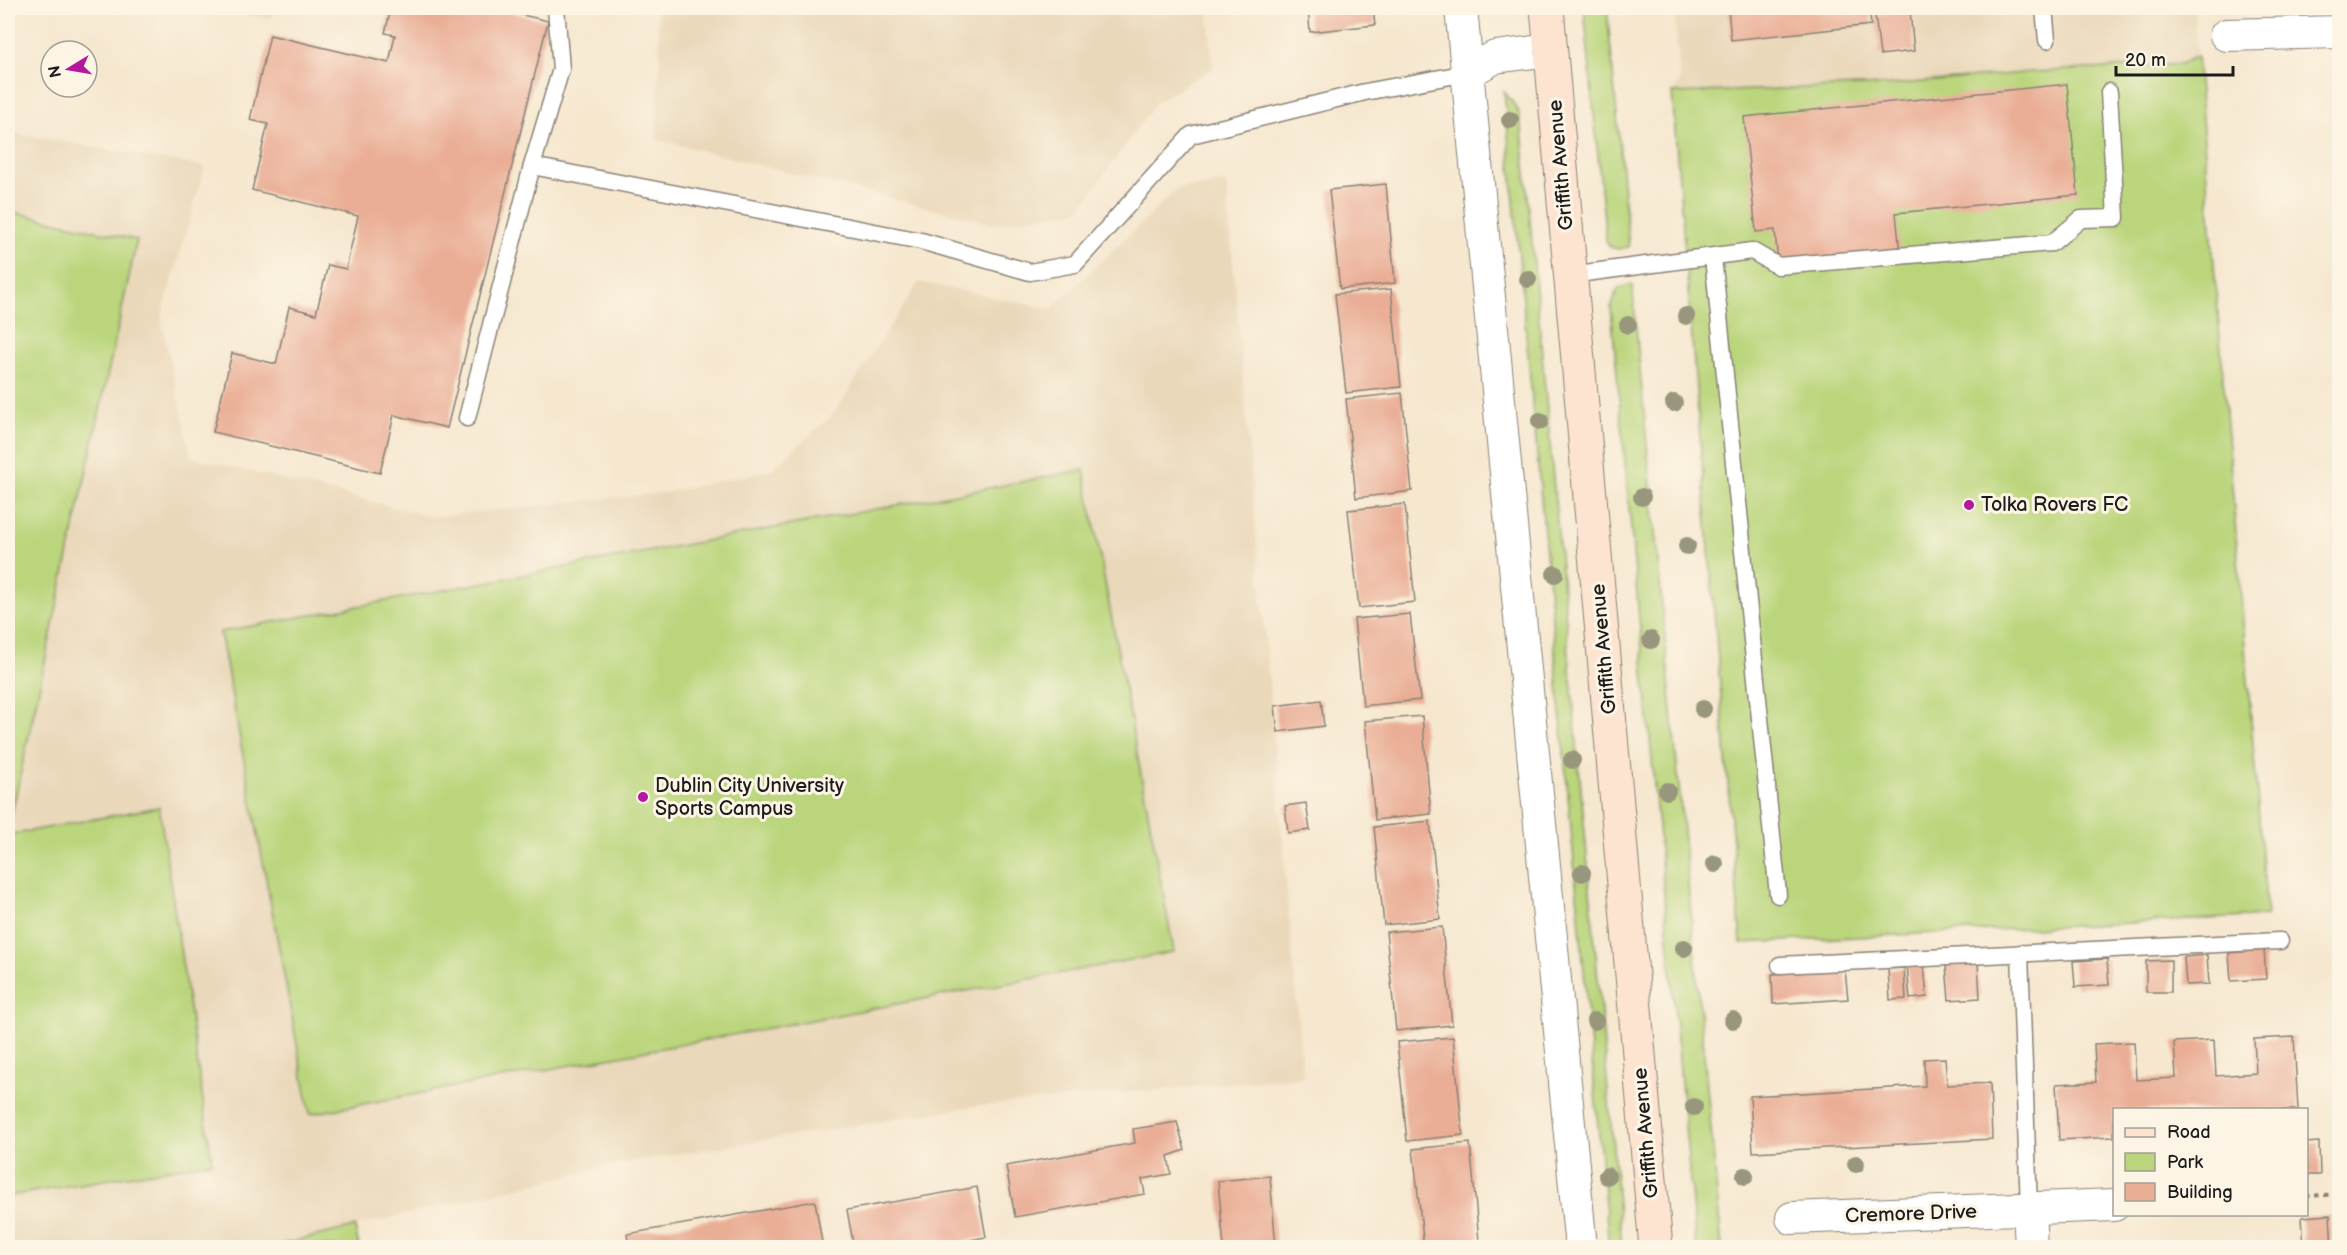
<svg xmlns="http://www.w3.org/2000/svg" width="2347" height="1255" font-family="'Balsamiq Sans',sans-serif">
  <rect width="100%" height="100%" fill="#fcf5e5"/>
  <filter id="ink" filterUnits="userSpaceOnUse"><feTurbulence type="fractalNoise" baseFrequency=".0167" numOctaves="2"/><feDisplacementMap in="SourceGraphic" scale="12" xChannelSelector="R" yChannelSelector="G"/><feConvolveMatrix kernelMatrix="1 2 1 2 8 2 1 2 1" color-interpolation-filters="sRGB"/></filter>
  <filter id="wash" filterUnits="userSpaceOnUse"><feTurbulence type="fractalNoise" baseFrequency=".008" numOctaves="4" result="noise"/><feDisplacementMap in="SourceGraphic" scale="24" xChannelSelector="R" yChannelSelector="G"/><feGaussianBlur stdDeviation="1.35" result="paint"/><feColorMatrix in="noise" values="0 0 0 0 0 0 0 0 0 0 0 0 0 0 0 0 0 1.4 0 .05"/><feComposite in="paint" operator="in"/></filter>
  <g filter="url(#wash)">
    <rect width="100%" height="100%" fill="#f6e7cf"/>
    <g fill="#ead8ba">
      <path d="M210,8H277L269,19Z"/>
      <path d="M657,8H1208L1213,68L1156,102L1079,210L993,224L656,139L660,53Z"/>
      <path d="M1674,8H2194L2197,56L2181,64L2034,72L1889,85L1672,93L1680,81Z"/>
      <path d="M8,132L205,167L161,318L191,457L433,517L669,492L771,470L833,415L919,282L1051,309L1179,188L1226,183L1303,1077L976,1106L616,1164L269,1247H8Z"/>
    </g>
    <g fill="#bad57b" stroke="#6b784c" stroke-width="1.5">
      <path d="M1584,8H1607L1629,247L1618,249L1610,247L1606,241Z"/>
      <path d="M2197,56L2267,916L1741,943L1672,93L1889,85L2034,72L2181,64Z"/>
      <path d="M1504,91L1518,110L1522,131L1622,1247H1609Z"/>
      <path d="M8,211L137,240L11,817L8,816Z"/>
      <path d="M1632,284L1722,1247H1696L1611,308L1617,289Z"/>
      <path d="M1084,470L1174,952L310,1114L220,632Z"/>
      <path d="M159,807L212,1162L8,1196V835Z"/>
      <path d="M355,1227L359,1247H269Z"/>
    </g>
    <g id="blocks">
      <g fill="#eaae96">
        <path d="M391,8H493L548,21L447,428L394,415L380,473L213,432L232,353L276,364L289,307L316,314L328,265L346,269L358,216L252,190L268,124L250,120L270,35L389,63L395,35L385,33Z"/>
        <path d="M1308,8H1373L1375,25L1310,32Z"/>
        <path d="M1728,8H1869L1871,25L1731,40Z"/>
        <path d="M1910,11L1914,51L1880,55L1875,15Z"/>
        <path d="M2067,84L2078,195L1896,213L1900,253L1778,264L1775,230L1756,232L1744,117Z"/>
        <path d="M1386,184L1395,283L1340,289L1329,190Z"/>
        <path d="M2332,200H2340V237L2334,238Z"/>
        <path d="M1391,289L1401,387L1346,393L1335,294Z"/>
        <path d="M1402,393L1412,491L1356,498L1346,399Z"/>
        <path d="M1405,504L1415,602L1359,608L1348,510Z"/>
        <path d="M2340,533V560H2337L2334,534Z"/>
        <path d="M1410,614L1420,700L1363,706L1354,619Z"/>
        <path d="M1321,700L1324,726L1278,732L1275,706Z"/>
        <path d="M1422,716L1431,814L1375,820L1365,721Z"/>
        <path d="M1306,803L1310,830L1288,833L1285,806Z"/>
        <path d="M1430,821L1440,919L1384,925L1374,827Z"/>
        <path d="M1442,927L1452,1025L1396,1031L1386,932Z"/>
        <path d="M2264,950L2266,979L2231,981L2229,953Z"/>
        <path d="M2207,955L2209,984L2186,985L2184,957Z"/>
        <path d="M2107,959L2109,985L2075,987L2073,961Z"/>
        <path d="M2171,960V992H2146V961Z"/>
        <path d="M1978,963L1980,998L1949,1000L1946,965Z"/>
        <path d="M1924,965L1927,997L1910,999L1907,966Z"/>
        <path d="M1904,968L1906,999L1890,1000L1888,969Z"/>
        <path d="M1845,970L1848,999L1773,1004L1772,974Z"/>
        <path d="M1453,1037L1463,1135L1407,1141L1397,1042Z"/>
        <path d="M2294,1037L2298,1110H2114V1137L2059,1140L2056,1084L2096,1082L2094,1044L2134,1042L2136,1080L2176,1078L2174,1042L2214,1040L2216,1076L2256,1073L2254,1039Z"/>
        <path d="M1945,1058L1947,1085L1990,1083L1992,1139L1753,1152L1750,1096L1925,1086L1924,1059Z"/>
        <path d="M1177,1122L1185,1150L1168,1156L1171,1174L1142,1179L1145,1194L1015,1217L1006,1166L1135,1143L1133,1129Z"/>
        <path d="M2319,1142L2320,1175H2306V1143Z"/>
        <path d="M1470,1143L1479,1241L1424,1247L1413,1149Z"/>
        <path d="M1270,1176L1276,1248H1224L1218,1181Z"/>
        <path d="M977,1187L986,1237L929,1248H854L847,1210Z"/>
        <path d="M815,1201L823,1248H629L627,1234Z"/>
        <path d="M2330,1215L2332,1248H2304L2302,1217Z"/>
        <path d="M590,1242L591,1248H569L568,1247Z"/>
      </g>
    </g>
  </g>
  <g filter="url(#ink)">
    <use href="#blocks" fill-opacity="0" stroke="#898276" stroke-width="1.5"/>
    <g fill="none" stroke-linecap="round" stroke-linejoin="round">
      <g stroke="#898276" stroke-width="19">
        <g id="lane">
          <path d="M2044,8L2047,40"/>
          <path d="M532,166L921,241L1030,272L1075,264L1191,135L1365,92L1467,73"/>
          <path d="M1713,257L1778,895"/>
          <path d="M1570,275L1752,251L1778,266L2052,243L2081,219L2116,218L2109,92"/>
          <path d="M467,418L532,166L561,69L556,8"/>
          <path d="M2020,953L2029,1209"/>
          <path d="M1780,965L2280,941"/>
        </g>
      </g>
      <g stroke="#898276" stroke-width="34">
        <g id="street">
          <path d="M1461,8L1581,1248"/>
          <path d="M2226,35L2340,32"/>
          <path d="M1467,73L1495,57L1550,50"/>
          <path d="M2029,1209L2031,1248"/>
          <path d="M1792,1218L2114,1205"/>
        </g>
      </g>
      <g stroke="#898276" stroke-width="35">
        <path id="secondary" d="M1547,8L1656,1248"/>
      </g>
      <path stroke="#898276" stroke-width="4" stroke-dasharray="4.5 4.5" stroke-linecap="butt" d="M2306,1196L2340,1194"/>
      <use href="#lane" stroke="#fff" stroke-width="16"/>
      <use href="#street" stroke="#fff" stroke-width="32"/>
      <use href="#secondary" stroke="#fde4d1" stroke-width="33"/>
    </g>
    <g fill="#98967c">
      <circle cx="1510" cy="120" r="9"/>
      <circle cx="1528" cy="279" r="9"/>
      <circle cx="1686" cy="316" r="9"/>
      <circle cx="1628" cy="325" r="9"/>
      <circle cx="1674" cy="403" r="9"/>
      <circle cx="1540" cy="421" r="9"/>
      <circle cx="1642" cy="497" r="9"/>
      <circle cx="1687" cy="546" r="9"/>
      <circle cx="1555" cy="574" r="9"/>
      <circle cx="1651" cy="640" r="9"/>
      <circle cx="1703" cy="709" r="9"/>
      <circle cx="1572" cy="760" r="9"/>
      <circle cx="1667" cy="791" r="9"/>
      <circle cx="1715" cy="864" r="9"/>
      <circle cx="1582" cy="873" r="9"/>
      <circle cx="1684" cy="948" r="9"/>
      <circle cx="1733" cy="1020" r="9"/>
      <circle cx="1595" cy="1021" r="9"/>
      <circle cx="1694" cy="1107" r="9"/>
      <circle cx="1856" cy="1164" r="9"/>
      <circle cx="1607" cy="1176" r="9"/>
      <circle cx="1745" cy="1176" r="9"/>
    </g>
  </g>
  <g fill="#b5179e" stroke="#fcf5e5" stroke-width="2">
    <circle cx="1969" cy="505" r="6"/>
    <circle cx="643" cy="797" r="6"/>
  </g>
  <g text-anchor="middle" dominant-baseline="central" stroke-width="6" stroke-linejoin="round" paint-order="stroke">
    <g font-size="20" fill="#1c1c1c" stroke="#fcf5e5">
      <text transform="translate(1561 165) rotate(-95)">Griffith Avenue</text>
      <text transform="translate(1604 649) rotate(-95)">Griffith Avenue</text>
      <text transform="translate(1646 1133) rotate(-95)">Griffith Avenue</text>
      <text transform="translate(1911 1214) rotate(-2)">Cremore Drive</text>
    </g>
    <g font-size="20" fill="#1c1c1c" stroke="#fcf5e5" text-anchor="start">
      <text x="1981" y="505">Tolka Rovers FC</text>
      <text x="655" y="786">Dublin City University<tspan x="655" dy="23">Sports Campus</tspan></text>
    </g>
  </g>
  <rect width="2347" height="1255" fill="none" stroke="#fcf5e5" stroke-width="30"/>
  <rect x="2113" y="1108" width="195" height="108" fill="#fcf5e5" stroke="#a29e95" stroke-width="1.5"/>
  <rect x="2125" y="1128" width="30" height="9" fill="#fde4d1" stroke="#a29e95" stroke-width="1.5"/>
  <text x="2167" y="1138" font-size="18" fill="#1c1c1c">Road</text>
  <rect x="2125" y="1153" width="30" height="18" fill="#bad57b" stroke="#a29e95" stroke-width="1.5"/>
  <text x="2167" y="1168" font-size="18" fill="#1c1c1c">Park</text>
  <rect x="2125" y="1183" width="30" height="18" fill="#eaae96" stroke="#a29e95" stroke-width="1.5"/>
  <text x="2167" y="1198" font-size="18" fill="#1c1c1c">Building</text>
  <g transform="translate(69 69) rotate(259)"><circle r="28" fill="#fcf5e5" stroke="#a29e95" stroke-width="1.5"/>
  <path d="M0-4.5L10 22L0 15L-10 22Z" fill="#b5179e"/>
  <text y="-9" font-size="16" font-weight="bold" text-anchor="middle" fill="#1c1c1c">N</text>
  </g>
  <path d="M2116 66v9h117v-9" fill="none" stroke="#1c1c1c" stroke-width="3"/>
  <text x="2125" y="66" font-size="18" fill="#1c1c1c" stroke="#fcf5e5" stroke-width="4.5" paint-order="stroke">20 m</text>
</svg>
